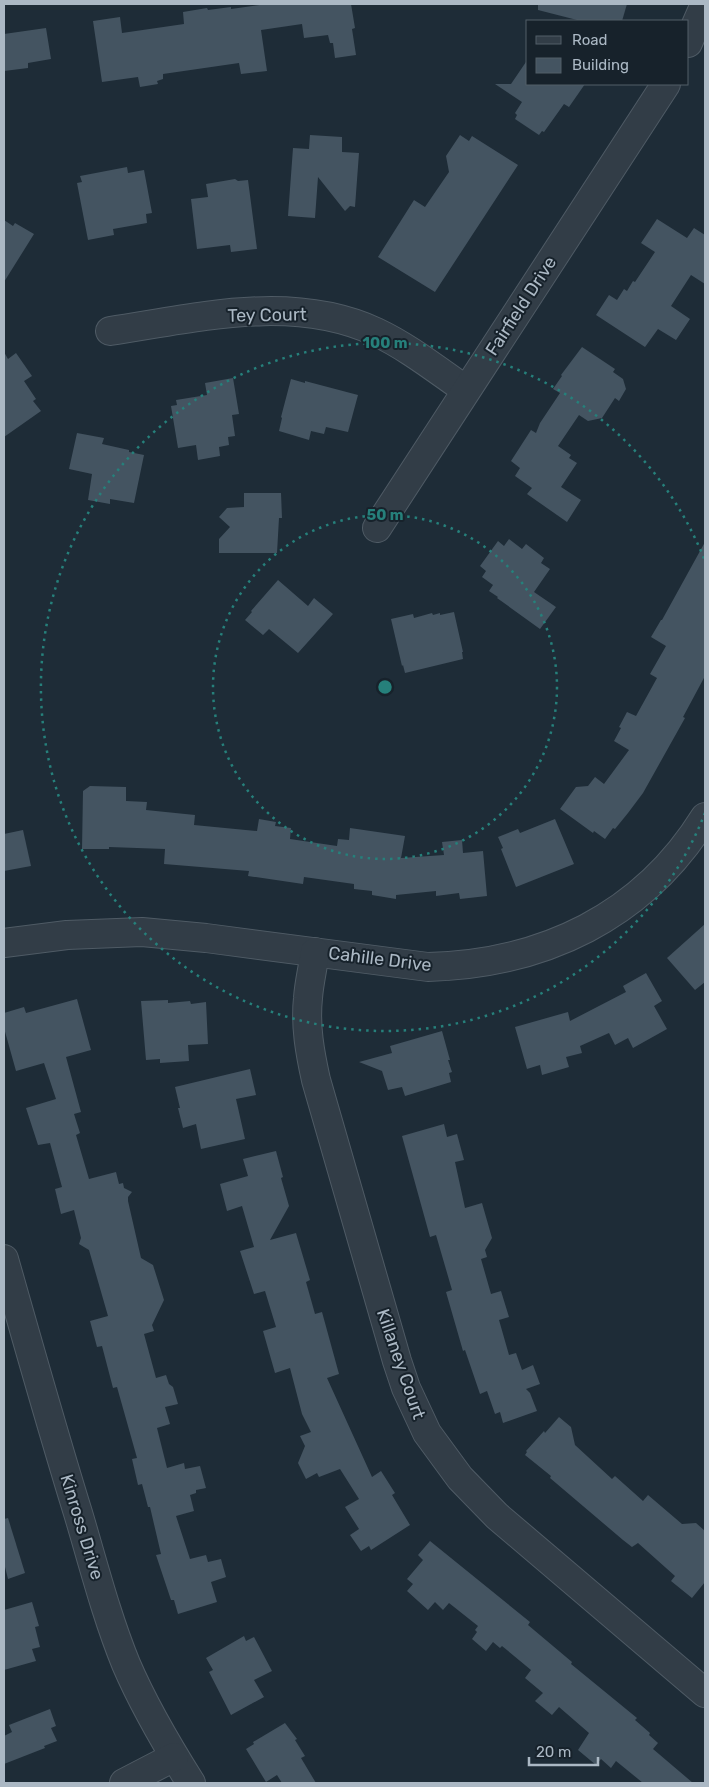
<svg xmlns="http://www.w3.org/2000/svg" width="709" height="1787" font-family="Rubik,sans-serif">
  <rect width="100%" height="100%" fill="#1e2c37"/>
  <g fill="#445461">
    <path d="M267,4H351L355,28L352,29L356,55L335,58L333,43H330L328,35L304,38L302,24L261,30L267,71L241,74L239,63L163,74V79L157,81L158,84L140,87L138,77L102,82L93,21L120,17L122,33L184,24L183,12L207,8L208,10L231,7V9Z"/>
    <path d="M538,4H627L622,21H581L538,10Z"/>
    <path d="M46,28L51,59L28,63V68L4,71V34Z"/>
    <path d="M528,59V84H585L569,107L564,104L544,132L542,131L539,135L515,119L517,115L515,113L522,102L495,84H511Z"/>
    <path d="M310,135L342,137V152L359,153L355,207L350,206L345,211L318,177L315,218L288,216L293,148L309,149Z"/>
    <path d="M460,135L469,141L472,136L518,165L435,292L378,257L414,200L425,207L449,172L446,156Z"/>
    <path d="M127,167L128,173L144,170L152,213L146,214L147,223L113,229L114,235L88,240L77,183L82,182L80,176Z"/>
    <path d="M235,179L238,181L248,180L257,249L231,252L230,245L197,249L191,199L208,197L206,184Z"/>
    <path d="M657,219L687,238L694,228L705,235V284L691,275L671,306L690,319L676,340L658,329L645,347L596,315L609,295L617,300L624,289L627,291L633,281L635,282L655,252L641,243Z"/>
    <path d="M4,220L13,226L15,223L34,234L4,282Z"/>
    <path d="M582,347L615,369L613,372L623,379L626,389L619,401L615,398L602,418L588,421L579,415L558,446L571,455L569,458L577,463L561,487L581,500L567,522L527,494L532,488L515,476L520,468L511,461L531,430L536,433L540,423L560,393L553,389L562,376L561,375Z"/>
    <path d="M4,352L8,359L16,353L32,376L24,381L36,399L33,401L41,411L4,437Z"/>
    <path d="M233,378L239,414L232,415L235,436L228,437L229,445L219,447L220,456L198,460L196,445L178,448L171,406L177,405L176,400L207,395L205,383Z"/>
    <path d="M291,379L305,383V381L358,395L348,432L326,427L324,434L311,431L309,440L279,431L282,418L281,417Z"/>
    <path d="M77,433L104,438L102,444L129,450V452L144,455L134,503L110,499V504L88,500L92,474L69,469Z"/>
    <path d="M244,493H281L282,518H279L277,553H219V539L230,527L219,517L227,508L244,507Z"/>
    <path d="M509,539L522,549L526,544L544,558L541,563L550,569L534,592L556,607L540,629L497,598L498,597L489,591L493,585L482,577L486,571L480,566L498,541L504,546Z"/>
    <path d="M705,542V676L683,717L685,718L643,793L628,813L615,829L613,828L605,839L594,831L593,833L560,809L576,787L588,786L595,777L604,784L629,750L614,741L621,728L619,727L627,712L636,716L657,678L650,674L666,646L651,637L661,620H662Z"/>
    <path d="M278,580L308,606L314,598L333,614L298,653L269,629L263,635L245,620L252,612L251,611Z"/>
    <path d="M454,612L463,652H462L463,659L405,673L403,665L402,666L391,619L413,614L414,618L432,613L433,615L440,613V615Z"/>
    <path d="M90,786L126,787V801L147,802L146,810L195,815L194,825L257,831L259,819L276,822L275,826L291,828L290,839L337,846L338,839L349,840L350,828L405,836L401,858L444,855L442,842L462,840L463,853L483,851L487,896L460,899L459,893L436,896V891L396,895V899L372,895V891L354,889V884L304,877L303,884L248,876L249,871L164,864L165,849L109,847V849H82L83,791Z"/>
    <path d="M555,819L574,864L516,887L501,849L503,848L498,837L518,829L520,833Z"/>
    <path d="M23,830L31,866L4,871V834Z"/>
    <path d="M705,924V982L695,990L667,958Z"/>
    <path d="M646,973L662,1001L654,1006L667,1029L633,1048L628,1038L615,1045L609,1033L580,1046L582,1053L566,1057L569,1067L542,1075L540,1065L527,1069L515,1027L568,1012L570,1021L626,992L623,986Z"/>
    <path d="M77,999L91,1050L66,1057L81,1112L74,1114L80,1133L76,1135L89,1179L116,1172L119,1184L123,1183L124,1188L132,1192L128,1197V1201L141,1258L153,1265L164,1300L152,1325L154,1331L144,1334L156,1378L166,1375L169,1384L173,1387L178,1404L165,1407L170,1424L157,1428L167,1468L184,1463L185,1469L200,1466L206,1488L196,1490V1493L190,1495L194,1511L176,1516L190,1559L206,1555L208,1562L221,1559L226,1577L211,1582L217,1602L178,1614L174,1600H171L156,1555L161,1554L150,1507H148L142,1484L138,1485L132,1459L137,1458L117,1387L113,1388L102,1346L97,1347L90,1321L108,1316L89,1250L79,1244L81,1238L74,1210L61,1214L55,1189L62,1187L50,1143L38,1145L26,1108L56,1099L44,1063L16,1071L4,1028V1013L24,1007L26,1013Z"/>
    <path d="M168,1000V1003L190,1001L191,1004L206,1002L208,1044L188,1045L189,1061L160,1063V1059L146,1060L141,1001Z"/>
    <path d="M442,1031L450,1060H448L452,1072L449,1073L451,1082L405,1096L402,1087L388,1090L382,1071L359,1062L392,1053L390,1046Z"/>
    <path d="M250,1069L256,1095L236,1099L245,1139L201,1149L196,1124L183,1128L178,1108H180L175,1087Z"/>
    <path d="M444,1124L447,1137L457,1134L464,1160L455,1162L465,1208L482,1203L492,1238L485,1250L487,1257L481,1259L491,1294L501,1291L509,1317L499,1320L509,1355L516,1353L522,1370L533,1365L540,1384L526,1389L530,1393L537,1411L503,1423L500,1412L495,1414L487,1391L480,1394L465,1350L463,1351L446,1292L452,1290L436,1235L430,1237L402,1136Z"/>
    <path d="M276,1151L283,1177L281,1178L289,1206L270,1240L296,1233L310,1280L306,1282L315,1314L322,1312L339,1374L327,1378L372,1477L381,1471L395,1493L392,1495L410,1525L371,1550L369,1546L361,1551L350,1535L359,1529L345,1507L359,1499L340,1469L319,1477L317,1473L306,1479L298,1463L305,1446L300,1436L311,1432L302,1414L290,1368L275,1373L263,1331L276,1327L265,1291L254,1294L240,1251L254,1247L242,1206L227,1211L220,1184L248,1176L243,1159Z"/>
    <path d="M559,1417L571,1427L575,1445L612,1479L615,1476L643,1501L648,1495L682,1524L696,1523L705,1531V1582L692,1598L671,1581L675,1576L638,1543L632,1547L623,1540L550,1478L551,1476L525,1455L527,1452L526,1451L544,1431L545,1433Z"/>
    <path d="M8,1518L25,1573L8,1579L4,1563V1519Z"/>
    <path d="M430,1541L530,1622L528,1625L572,1662L571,1664L637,1718L635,1720L650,1733L649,1735L658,1743L653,1749L693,1783H643L616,1761L611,1768L601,1759L596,1765L578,1750L589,1733L559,1707L552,1715L535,1701L543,1693L525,1678L531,1670L502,1646L500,1648L493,1642L486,1651L472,1639L477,1632L475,1630L478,1626L449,1603L443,1610L435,1602L428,1610L407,1591L413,1584L407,1579L423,1560L418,1555Z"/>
    <path d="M32,1602L39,1626L35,1627L40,1647L32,1649L36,1661L4,1670V1610Z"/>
    <path d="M244,1636L246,1641L254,1637L272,1671L254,1680L264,1697L231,1715L209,1672L213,1670L206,1658Z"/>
    <path d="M50,1709L56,1726L51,1728L57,1741L44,1746L45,1748L4,1764V1736L12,1732L9,1725Z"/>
    <path d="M285,1723L297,1739L295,1740L305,1756L301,1758L316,1783H282L277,1775L266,1782L246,1749L254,1744L253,1742Z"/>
  </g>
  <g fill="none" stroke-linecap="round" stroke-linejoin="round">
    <g stroke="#4f5b65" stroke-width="30">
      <g id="minor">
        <path d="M688,43L705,4"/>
        <path d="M110,331C197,318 292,293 376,332C408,347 437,370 466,390"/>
        <path d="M377,528L666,84"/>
        <path d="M4,943L67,935L142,932L206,938L428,967C543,964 643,917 705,817"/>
        <path d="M315,952C313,967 309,983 308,998C305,1026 310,1053 316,1080L397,1361L406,1388L427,1433L460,1478L497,1516L705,1693"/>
        <path d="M4,1259C28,1344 52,1429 78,1513C93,1563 106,1615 126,1664C144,1706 167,1745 191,1783"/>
        <path d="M124,1783L174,1757"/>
      </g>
    </g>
    <use href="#minor" stroke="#323d47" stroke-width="28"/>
  </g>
  <g fill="none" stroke="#26807b" stroke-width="2.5" stroke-dasharray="2.5 5">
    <circle cx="385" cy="687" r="172"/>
    <path d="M705 813A344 344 0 1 1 705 561"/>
  </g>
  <g text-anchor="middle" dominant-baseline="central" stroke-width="4" stroke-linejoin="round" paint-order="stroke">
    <g font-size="18" fill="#abb8c4" stroke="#17222b">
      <text transform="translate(521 306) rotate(-57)">Fairfield Drive</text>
      <text transform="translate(267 315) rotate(-1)">Tey Court</text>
      <text transform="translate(380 959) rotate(7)">Cahille Drive</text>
      <text transform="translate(401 1364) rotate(71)">Killaney Court</text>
      <text transform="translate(82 1527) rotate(73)">Kinross Drive</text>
    </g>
  </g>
  <circle cx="385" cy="687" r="8" fill="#26807b" stroke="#17222b" stroke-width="2.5"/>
  <g font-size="15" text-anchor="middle" font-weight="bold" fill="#26807b" stroke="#17222b" stroke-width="4" stroke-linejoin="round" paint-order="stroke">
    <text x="385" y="348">100 m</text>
    <text x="385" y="520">50 m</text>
  </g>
  <rect width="709" height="1787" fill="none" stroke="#abb8c4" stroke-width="10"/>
  <rect x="526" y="20" width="162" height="65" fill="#17222b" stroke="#525e68"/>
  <rect x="536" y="36" width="25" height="8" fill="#323d47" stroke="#525e68"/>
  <text x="572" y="45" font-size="15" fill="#abb8c4">Road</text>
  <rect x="536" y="58" width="25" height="15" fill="#445461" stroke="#525e68"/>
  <text x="572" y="70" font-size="15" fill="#abb8c4">Building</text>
  <path d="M529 1757v8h69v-8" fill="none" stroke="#abb8c4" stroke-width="2.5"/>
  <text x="536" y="1757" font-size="15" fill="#abb8c4" stroke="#17222b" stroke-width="4" paint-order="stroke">20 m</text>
</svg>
